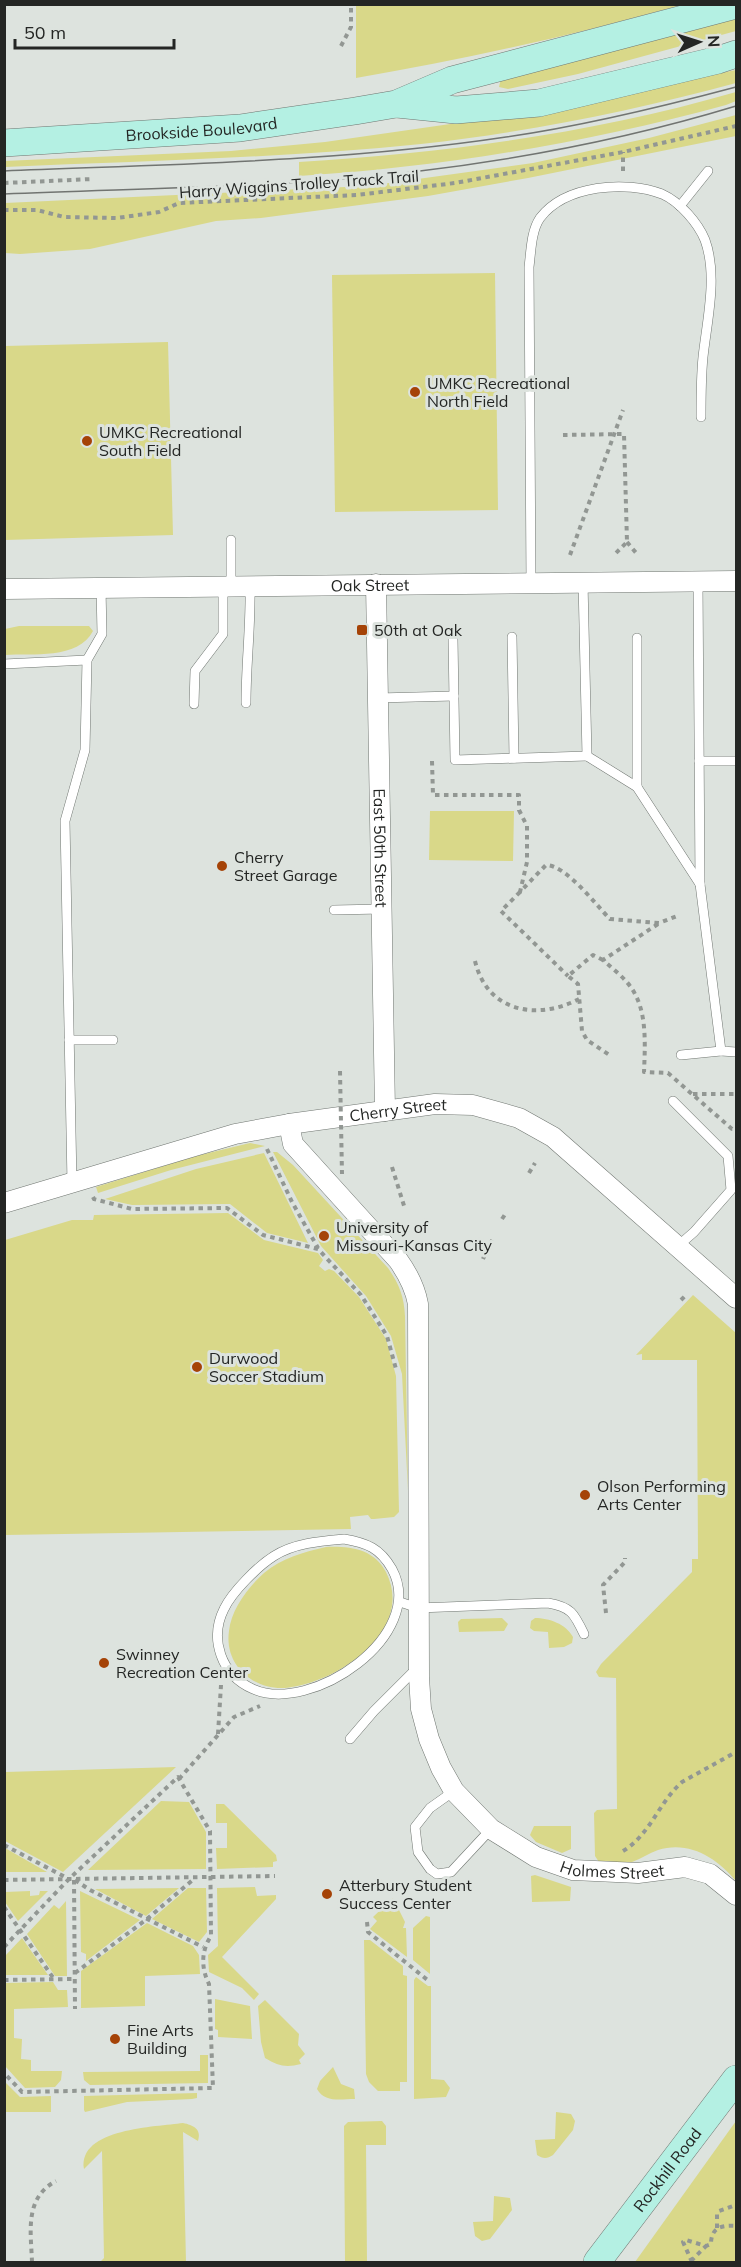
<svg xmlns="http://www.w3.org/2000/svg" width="741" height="2267" font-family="Mulish,sans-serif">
  <rect width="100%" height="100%" fill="#dde3de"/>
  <g fill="#d9d889">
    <path d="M356,5V4L681,5C575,35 466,59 356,78Z"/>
    <path d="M736,16V31L578,74L508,89L499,87L501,78Z"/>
    <path d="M736,70V83C633,111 528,132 421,144C283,158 143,161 5,167L4,161L231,151L325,142L499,117Z"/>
    <path d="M736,92V101L726,105C586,143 444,167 299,176V162C447,153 594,133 736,92Z"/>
    <path d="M736,115V136L528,178L428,196L261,218L216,221L90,249L20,254L5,253V203L367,186L533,163L649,138Z"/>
    <path d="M495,273L498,510L335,512L332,275Z"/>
    <path d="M168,342L173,535L5,540V346Z"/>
    <path d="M19,626H89L93,631C78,660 32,653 5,655V629Z"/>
    <path d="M430,811H514L513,861L429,860Z"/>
    <path d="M250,1143L265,1146L171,1170L98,1193L96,1187L192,1157Z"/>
    <path d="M273,1152H277L293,1165L388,1268C399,1284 404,1296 405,1316L408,1491L402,1374L391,1336L366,1296L321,1246Z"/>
    <path d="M264,1153L308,1243L267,1233L230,1204L132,1205L105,1199L196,1169Z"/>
    <path d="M228,1213L264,1240L318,1253L323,1260L319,1266L325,1271L329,1269L334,1271L359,1297L386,1339L396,1376L399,1512L394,1517L374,1519H371L368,1515L350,1517L351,1529L5,1535V1240L72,1220H93L94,1215Z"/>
    <path d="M693,1295L736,1333V1881C717,1858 689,1840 658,1850C649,1853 641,1859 632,1862C623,1865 609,1862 599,1862L595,1856L594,1813L597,1810L617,1809L616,1678L599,1677L596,1672L601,1664L692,1572V1559H698L697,1360H642V1354L636,1355Z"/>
    <path d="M326,1547C350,1546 374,1549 386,1572C416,1631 336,1684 285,1688C253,1690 224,1665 229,1631C231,1610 248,1587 264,1573C282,1558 304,1552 326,1547Z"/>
    <path d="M502,1618L508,1624L504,1631L459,1632L458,1622L461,1619Z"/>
    <path d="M535,1618C549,1618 566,1624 573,1637L572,1643L564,1647L549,1648L548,1632L534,1631L530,1628L531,1621Z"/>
    <path d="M176,1767L63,1872L5,1841V1772Z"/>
    <path d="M161,1801L189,1802L206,1832V1869L88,1870Z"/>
    <path d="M216,1804H224L276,1855L277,1861L273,1862V1867L217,1869L216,1848H227V1823H216Z"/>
    <path d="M534,1826H571V1849L562,1853L536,1842L530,1835Z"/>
    <path d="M5,1848L47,1872H5Z"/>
    <path d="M535,1875L571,1887L570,1901L532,1902L531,1876Z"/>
    <path d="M255,1887L257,1896L276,1895V1899L222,1957L259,1994L254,2000L242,1988L209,1972L208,1955L218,1946L217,1888Z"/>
    <path d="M179,1888L146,1916L95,1889Z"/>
    <path d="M188,1888H206L207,1932L199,1942L152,1919Z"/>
    <path d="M30,1891V1896L39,1895L40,1891H48L18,1921L5,1902V1892Z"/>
    <path d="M80,1891L140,1920L86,1961V1954L81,1952Z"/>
    <path d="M393,1898L405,1922L403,1928H406L407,1957L370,1929L377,1921L373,1917Z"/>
    <path d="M66,1901L67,1976H55L27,1934L54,1905L59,1909Z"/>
    <path d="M426,1916L430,1917V1974L413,1960V1928Z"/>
    <path d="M147,1923L193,1946L199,1955L200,1974L145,1976V2006L81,2008V1971Z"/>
    <path d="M22,1938L48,1975H5V1956Z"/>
    <path d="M364,1940H370L403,1966V1975L407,1976V2082H400V2091H378L369,2082L366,2074Z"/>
    <path d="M416,1977L428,1986H431V2079L444,2080L450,2088L446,2097L414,2099V1980Z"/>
    <path d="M53,1982L58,1990H67L68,2007L14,2009V2038L22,2039L21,2059L31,2060V2071H62L61,2080L55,2087L25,2088L5,2066V1983Z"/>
    <path d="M215,1999L250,2006L252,2039L218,2037V2030L215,2029Z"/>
    <path d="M265,2000L299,2034L298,2045L305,2054L299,2060L301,2064C286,2068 278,2066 265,2058L261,2042L258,2006Z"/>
    <path d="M200,2055H208V2083L90,2085L84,2080L83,2072L200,2071Z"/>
    <path d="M333,2067L341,2084L354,2089L355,2099C340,2099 325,2103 317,2089L320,2081Z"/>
    <path d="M4,2081L20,2097L51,2096V2112H5Z"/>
    <path d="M197,2093V2098L192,2099L127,2102L85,2112L84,2110V2096Z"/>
    <path d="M556,2112L571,2114L575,2121L573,2130L553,2155C547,2159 543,2159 537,2155L535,2140L555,2139Z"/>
    <path d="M382,2121L386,2126V2145H366L367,2262H345L344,2126L348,2122Z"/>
    <path d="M736,2121V2262H635Z"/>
    <path d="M183,2123C193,2125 202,2129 198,2141L183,2132L186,2262H100L104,2258L102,2151L84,2169C78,2128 156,2127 183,2123Z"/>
    <path d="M494,2196L510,2198L512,2210L490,2239L482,2241L475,2236L473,2222L493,2221Z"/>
  </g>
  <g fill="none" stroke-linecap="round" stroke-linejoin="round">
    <g stroke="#707671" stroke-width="10">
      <g id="service">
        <path d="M680,206L708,171"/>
        <path d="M698,581L700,884L721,1051L736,1052"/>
        <path d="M531,583L529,267C531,252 531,231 540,218C565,185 626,180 662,194C680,202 698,223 705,240C718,276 707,320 703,357C701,377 701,397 701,417"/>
        <path d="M231,586V540"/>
        <path d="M512,637L514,758"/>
        <path d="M637,638V787"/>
        <path d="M453,639L455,760L587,756L583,582"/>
        <path d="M4,664L87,660"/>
        <path d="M378,698L454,696"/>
        <path d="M246,703C246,663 251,625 250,585"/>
        <path d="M194,704L195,671L223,634V586"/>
        <path d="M587,756L637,787L700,884"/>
        <path d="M699,761H736"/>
        <path d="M334,910L382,909"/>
        <path d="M69,1040H113"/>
        <path d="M681,1055L721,1051"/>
        <path d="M673,1101L728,1156L731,1190L694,1232L678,1246"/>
        <path d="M72,1183L65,821L85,750L87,660L102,634L101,588"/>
        <path d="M344,1539C367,1543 380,1548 392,1569C428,1635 311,1715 253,1689C221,1675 209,1639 224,1609C232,1592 258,1566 274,1556C294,1543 321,1541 344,1539Z"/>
        <path d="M400,1602L418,1608L548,1603C571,1607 574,1613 584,1634"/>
        <path d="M350,1739L374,1711L417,1668"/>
        <path d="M454,1791L430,1808L415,1827L418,1852L430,1869L437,1874L451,1872L491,1829"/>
      </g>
    </g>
    <g stroke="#707671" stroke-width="21">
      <g id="minor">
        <path id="s1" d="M376,584L385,1111"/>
        <path id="s2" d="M4,589L736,581"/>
        <path id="s3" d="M289,1124L293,1144L398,1260C408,1274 415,1287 418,1304L419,1677L421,1709L429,1739L441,1768L454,1791L491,1829L536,1857L573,1870L638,1873L685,1867L710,1874L736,1895"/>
        <path id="s4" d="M4,1203L235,1134L289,1124L435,1104L473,1105L519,1118L553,1137L736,1298"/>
      </g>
    </g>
    <g stroke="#707671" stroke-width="28">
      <g id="secondary">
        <path d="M397,104L456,110L539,103L718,60L736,54"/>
        <path id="s5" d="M4,143L240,128L355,111L396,104L452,80L736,5"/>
        <path id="s6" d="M597,2262L736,2079"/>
      </g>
    </g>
    <g stroke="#929793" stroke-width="4" stroke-dasharray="4.5 4.5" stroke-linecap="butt">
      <path d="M341,46L351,27V4"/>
      <path d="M623,171V152"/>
      <path d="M4,183L93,179"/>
      <path d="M4,210H37L64,217L117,218L159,212L179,203L357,195L455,183L623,152L736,126"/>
      <path d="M563,435L624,434L627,542L615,554"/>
      <path d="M627,542L637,554"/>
      <path d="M570,555L623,410"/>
      <path d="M432,761L433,795H519V810L527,826V862L520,892L546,865C566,865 595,904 610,919L659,923L677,916"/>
      <path d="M520,892L501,911L568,976"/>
      <path d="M658,924L603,960C614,970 628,980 635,994C647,1016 645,1047 644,1072L668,1073L732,1129H736"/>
      <path d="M603,960L593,955L568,976L578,984L582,1031L587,1040L611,1056"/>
      <path d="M475,961C487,1012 537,1021 579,999"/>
      <path d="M693,1094H736"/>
      <path d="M267,1149L292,1202L318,1248"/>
      <path d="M392,1167L405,1209"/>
      <path d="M529,1173L535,1163"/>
      <path d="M93,1197L94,1199L132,1209L227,1208L263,1235L318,1249L361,1295L387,1336L396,1369"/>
      <path d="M502,1219L506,1213"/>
      <path d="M490,1244L493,1239"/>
      <path d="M483,1259L486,1252"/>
      <path d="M681,1300L687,1294"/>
      <path d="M606,1613L603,1585L625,1562V1558"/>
      <path d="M218,1734L221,1685"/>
      <path d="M179,1779L234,1717L260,1706"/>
      <path d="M4,1845L67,1878"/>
      <path d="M623,1851C650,1835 659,1802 682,1782L736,1752"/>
      <path d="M4,1880L275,1876"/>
      <path d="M74,1880L75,2009"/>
      <path d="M75,1880L90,1890L203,1947"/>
      <path d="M4,1907L54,1979"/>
      <path d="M367,1922L368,1932L430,1982"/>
      <path d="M4,1947L69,1879L178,1777L210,1831L211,1936C201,1951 201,1968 209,1984L213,2088L22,2092L4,2073"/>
      <path d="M75,1973L147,1919L195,1878"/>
      <path d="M4,1980L75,1979"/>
      <path d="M717,2228V2214L719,2211L736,2205"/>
      <path d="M691,2261L706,2246"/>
      <path d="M32,2262C31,2232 24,2198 56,2181"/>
      <path d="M692,2262L683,2242L686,2240L706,2246L711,2244C711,2227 722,2225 736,2226"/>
    </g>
    <use href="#service" stroke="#fff" stroke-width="9"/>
    <use href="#minor" stroke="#fff" stroke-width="20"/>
    <use href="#secondary" stroke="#b4f0e3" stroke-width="27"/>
    <g stroke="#717471" stroke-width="1.5">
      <path d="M4,171C172,164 340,162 506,137C584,126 661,107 736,87"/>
      <path d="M4,194C140,188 277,188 412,172C522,159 631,138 736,106"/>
    </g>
    <path stroke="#929793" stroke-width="4" stroke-dasharray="4.5 4.5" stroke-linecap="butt" d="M340,1071L342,1174"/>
  </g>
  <g fill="#a54307" stroke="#dde3de" stroke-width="2">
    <circle cx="415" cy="392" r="6"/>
    <circle cx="87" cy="441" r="6"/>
    <rect x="356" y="624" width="12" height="12" rx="3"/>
    <circle cx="222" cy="866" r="6"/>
    <circle cx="324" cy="1236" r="6"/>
    <circle cx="197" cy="1367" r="6"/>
    <circle cx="585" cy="1495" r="6"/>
    <circle cx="104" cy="1663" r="6"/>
    <circle cx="327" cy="1894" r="6"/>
    <circle cx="115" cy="2039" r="6"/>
  </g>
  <g text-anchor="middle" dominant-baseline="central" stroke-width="6" stroke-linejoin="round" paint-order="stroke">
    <g font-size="16" fill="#242624" stroke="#dde3de">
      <text stroke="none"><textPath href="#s5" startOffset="198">Brookside Boulevard</textPath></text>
      <text transform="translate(299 184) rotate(-4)">Harry Wiggins Trolley Track Trail</text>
      <text stroke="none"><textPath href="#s2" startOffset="366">Oak Street</textPath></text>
      <text stroke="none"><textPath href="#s1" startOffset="264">East 50th Street</textPath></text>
      <text stroke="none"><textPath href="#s4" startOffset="406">Cherry Street</textPath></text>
      <text stroke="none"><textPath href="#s3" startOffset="904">Holmes Street</textPath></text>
      <text stroke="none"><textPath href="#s6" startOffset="116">Rockhill Road</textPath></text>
    </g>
    <g font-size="16" fill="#242624" stroke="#dde3de" text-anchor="start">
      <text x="427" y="383">UMKC Recreational<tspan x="427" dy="18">North Field</tspan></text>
      <text x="99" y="432">UMKC Recreational<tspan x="99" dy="18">South Field</tspan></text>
      <text x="374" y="630">50th at Oak</text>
      <text x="234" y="857">Cherry<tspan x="234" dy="18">Street Garage</tspan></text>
      <text x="336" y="1227">University of<tspan x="336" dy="18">Missouri-Kansas City</tspan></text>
      <text x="209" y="1358">Durwood<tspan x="209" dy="18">Soccer Stadium</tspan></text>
      <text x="597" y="1486">Olson Performing<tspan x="597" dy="18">Arts Center</tspan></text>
      <text x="116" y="1654">Swinney<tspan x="116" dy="18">Recreation Center</tspan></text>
      <text x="339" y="1885">Atterbury Student<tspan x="339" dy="18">Success Center</tspan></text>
      <text x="127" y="2030">Fine Arts<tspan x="127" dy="18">Building</tspan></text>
    </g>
  </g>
  <rect width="741" height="2267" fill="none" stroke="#242624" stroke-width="12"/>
  <g transform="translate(699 42) rotate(87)" stroke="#dde3de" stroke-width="4.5" paint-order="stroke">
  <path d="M0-4.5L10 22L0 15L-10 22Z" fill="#242624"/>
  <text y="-9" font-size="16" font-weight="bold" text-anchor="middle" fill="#242624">N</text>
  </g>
  <path d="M15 39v9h159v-9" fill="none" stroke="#242624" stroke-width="3"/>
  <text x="24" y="39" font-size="18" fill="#242624" stroke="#dde3de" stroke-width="4.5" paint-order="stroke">50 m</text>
</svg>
